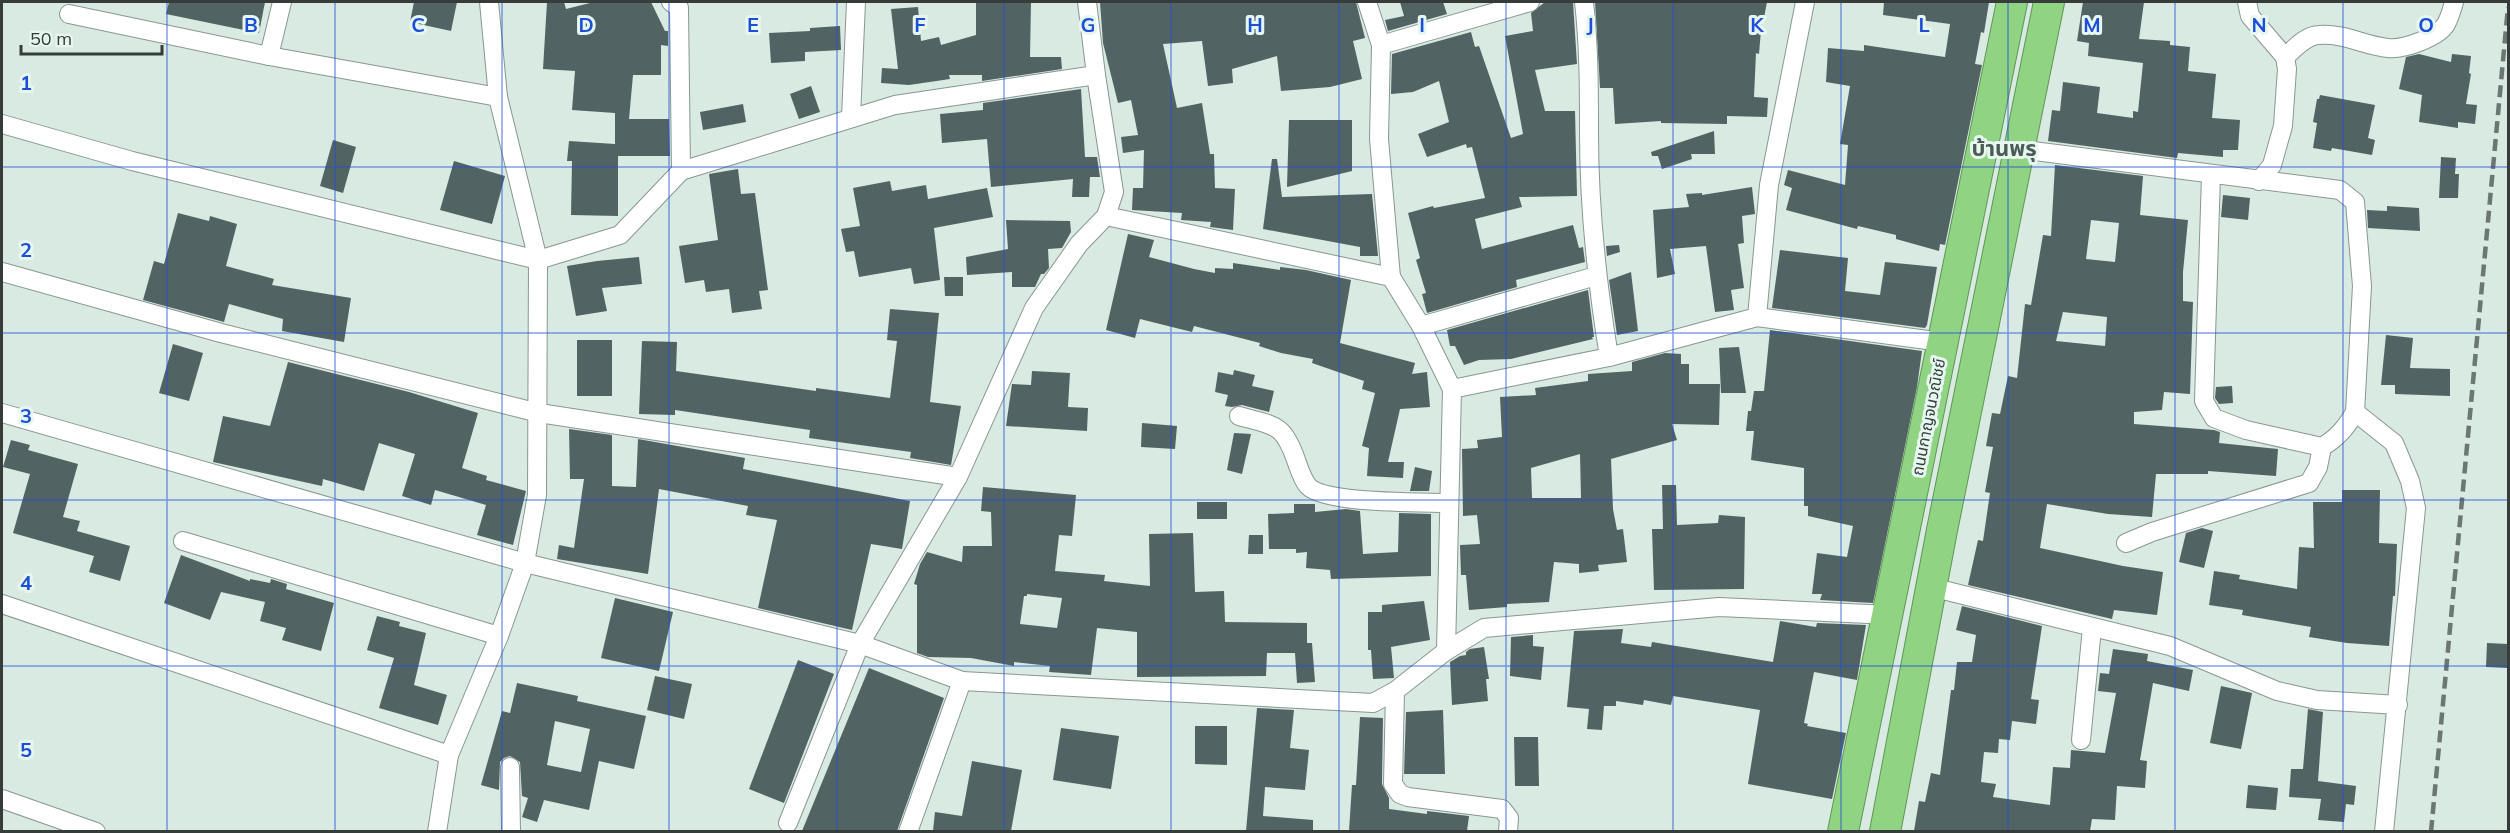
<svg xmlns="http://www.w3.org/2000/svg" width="2510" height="833" font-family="Mulish,'Noto Sans Thai',sans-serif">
  <rect width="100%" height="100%" fill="#d9eae2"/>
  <g fill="#526363" fill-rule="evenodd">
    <path d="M169,2H265L259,33L166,14Z"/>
    <path d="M414,2H457L451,31L410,22Z"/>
    <path d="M547,2H564L566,9L594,2H651L665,31H668V46L661,45V75H633L629,119H669L670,156H618V216L571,215L572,161H567L569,141L615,144V113L572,110L575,71L543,69Z"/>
    <path d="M976,2H1031L1030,57H1061L1062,69L982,81V75H949L950,79L909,85L881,83L882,68L898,69L891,9L918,7L921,41L939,37L941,45L976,35Z"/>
    <path d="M1100,2H1356L1365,38L1353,41L1362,79L1330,87L1281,91L1277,56L1232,69L1233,83L1208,86L1202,41L1163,44L1177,108L1202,103L1210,154H1214L1215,188L1235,189L1233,230L1210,227L1211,222L1181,220L1182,213L1132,210L1133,188H1143L1144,150L1123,153L1121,137L1138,135L1131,100L1118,103L1103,43Z"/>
    <path d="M1400,2H1443L1447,14L1388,31L1385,20L1404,16Z"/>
    <path d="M1545,2H1573L1577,64L1535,70L1545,111H1575L1577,196L1519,197L1522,207L1475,219L1482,249L1573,225L1579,248L1583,247L1585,262L1516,280L1517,287L1427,313L1422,294L1426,293L1416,260L1420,258L1408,213L1433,206L1434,208L1485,198L1472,147L1467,148L1466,144L1427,157L1418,134L1449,122L1439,81L1413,92L1391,94L1392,54L1471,32L1475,47L1479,46L1511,138L1523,134L1505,36L1533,31L1531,13Z"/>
    <path d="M1595,2H1767L1764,18H1762L1759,54L1756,53L1754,97L1768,98L1767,117L1727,116V124L1661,123V121L1615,124L1613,88H1600Z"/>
    <path d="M1884,2H1989L1984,33L1981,32L1975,64L1982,65L1945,245L1940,244L1939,251L1896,239V235L1858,226L1857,229L1786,210L1792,188L1784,185L1788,170L1845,185L1848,145L1840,144L1850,86L1826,82L1828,48L1864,51V45L1945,57L1950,24L1883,15Z"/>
    <path d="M2083,2H2144L2139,39L2170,41V45L2190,47L2188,71L2216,74L2212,118L2240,120L2238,150H2223V157L2178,153L2177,158L2048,141L2052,110L2060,111L2063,82L2100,87L2097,113L2133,118V111L2138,112L2143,63L2088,56L2089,43L2077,41Z"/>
    <path d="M840,26L841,50L805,52V61L771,63L769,33L810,31V28Z"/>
    <path d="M2419,54L2451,62L2452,54L2471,56L2469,73L2471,74L2466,104L2477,105L2475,124L2458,122V128L2419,122L2422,95L2399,89L2406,57Z"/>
    <path d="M811,86L820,112L799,119L790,94Z"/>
    <path d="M1081,89L1085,157H1097L1100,177H1090L1089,197H1072L1073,179L991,187L987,139L942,143L940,114L983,110V103Z"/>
    <path d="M2320,95L2375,105L2368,138L2375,140L2372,155L2332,148L2331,151L2313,148L2317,123L2313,122L2317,99H2319Z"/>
    <path d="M743,104L746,122L703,130L700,112Z"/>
    <path d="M1289,120H1352V171L1287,187Z"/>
    <path d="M1714,131L1715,154H1691L1692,159L1662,169L1658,156H1652L1651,152Z"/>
    <path d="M333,140L356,147L343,193L320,186Z"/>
    <path d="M2441,157L2456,158L2455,174H2459L2458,198H2439Z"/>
    <path d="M1272,159H1277L1282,197L1372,194L1378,256H1360V247L1263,229Z"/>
    <path d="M454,161L505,176L492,224L440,210Z"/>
    <path d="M2055,165L2143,176L2140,215L2188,220L2183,272V301L2193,302L2190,394L2164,392L2162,410L2134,412V424L2214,430L2220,432L2219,443L2278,449L2276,476L2208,471V474H2156L2152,517L2108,514L2047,504L2040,548L2123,566L2163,572L2157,615L2114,610L2112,619L1968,585L1978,540L1983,541L1990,493L1985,492L1993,447L1986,446L1992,413L2000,414L2008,376L2017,378L2025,304L2031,305L2043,235L2051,236ZM2091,220L2119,223L2115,262L2086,259ZM2063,312L2107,317L2105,346L2056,341Z"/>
    <path d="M738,169L741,194L755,193L768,290L759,291L762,309L732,313L729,289L706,292L704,280L685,283L679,246L718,240L709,174Z"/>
    <path d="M890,181L892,191L926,185L928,199L987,188L993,217L934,228L940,280L914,284L911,268L859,277L854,251L846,252L841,229L860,226L853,188Z"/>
    <path d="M1752,187L1755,214L1742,216L1744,243L1738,244L1744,288L1731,290L1734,310L1715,312L1706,246L1670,249L1675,274L1657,278L1653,210L1689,207L1686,194L1702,193V195Z"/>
    <path d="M2223,195L2250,198L2248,220L2221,217Z"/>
    <path d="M2387,206L2419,208L2420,231L2368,228L2367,210L2387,211Z"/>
    <path d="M178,213L209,221L210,216L237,224L226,266L274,279L272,285L351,298L344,342L282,331L283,319L229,304L224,322L143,300L154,261L164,264Z"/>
    <path d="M1006,220L1070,221L1071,232L1062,248L1048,249L1049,268L1044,274H1041L1035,287H1012V272L967,275L966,257L1008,249Z"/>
    <path d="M1128,234L1154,240L1149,257L1194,269L1215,273V268L1233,269V263L1280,270V267L1306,270L1351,280L1340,343L1415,363L1412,374L1427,372L1430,407L1400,409L1388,462H1404L1403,478L1367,476L1369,448L1362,446L1375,393L1362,389L1364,381L1312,363L1313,359L1281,353L1259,346L1260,343L1194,326L1192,332L1140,319L1135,338L1106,330Z"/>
    <path d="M1619,245L1620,252L1607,256L1606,246Z"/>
    <path d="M1780,250L1848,258L1845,291L1880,295L1885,262L1937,267L1927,325L1925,328L1772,308Z"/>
    <path d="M639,257L642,284L602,288L607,311L576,316L567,266L597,261Z"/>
    <path d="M1631,272L1638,331L1617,335L1609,280Z"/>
    <path d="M944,277H963V296H945Z"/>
    <path d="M1588,290L1594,337H1592L1593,339L1511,359L1479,360L1464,365L1455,346H1450L1447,330Z"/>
    <path d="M890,309L939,313L930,402L961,406L951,465L910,458L911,452L809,438L810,430L675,410V415L639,414L642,341L677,342L676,371L816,391V388L890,398L897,341L887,340Z"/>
    <path d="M1770,330L1922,351L1917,387L1873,603L1820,600L1822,594H1812L1817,553L1847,557L1853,526L1808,516V506H1804V468L1751,460L1754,431H1746L1748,411H1751L1754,391H1764Z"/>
    <path d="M2386,335L2413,338L2410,368L2450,369V396L2395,394V385H2381Z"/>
    <rect x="577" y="340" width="35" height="56"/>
    <path d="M173,344L203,353L189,401L159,393Z"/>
    <path d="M1739,347L1746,393H1721L1719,348Z"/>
    <path d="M1665,353L1681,354V364H1689V384H1720L1719,425L1672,424L1677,440L1611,459L1613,509L1617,530L1623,529L1627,562L1598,565L1599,571L1579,573V564L1554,562L1549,602L1507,604V607L1469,610L1466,575H1461L1460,545L1480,544L1477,515L1463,516L1462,449L1478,448L1477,440L1502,437L1500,397L1536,395L1535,388L1588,381V374L1632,371V362ZM1580,454L1581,498H1532L1531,468Z"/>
    <path d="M288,362L409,392L478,413L462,468L487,476L486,480L526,491L513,545L477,535L486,505L435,490L431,505L402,496L415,454L379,443L364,491L323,479L322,486L213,462L223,416L270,426Z"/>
    <path d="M1234,370L1255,375L1252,386L1274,391L1269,412L1242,405L1232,407L1225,406L1228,395L1215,392L1218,372L1233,375Z"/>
    <path d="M1032,371L1070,373L1068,407L1088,408L1087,431L1006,426L1012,384L1031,385Z"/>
    <path d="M2232,386L2233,403L2219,404L2215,398L2216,387Z"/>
    <path d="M1142,423L1177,426L1175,449L1141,447Z"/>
    <path d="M569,429L612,435V486L636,487L638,439L745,458L743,469L910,501L902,549L871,544L852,630L758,608L777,520L746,515L748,506L659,489L648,574L557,559L559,545L574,548L584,479H570Z"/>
    <path d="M1234,433L1251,434L1242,474L1227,470Z"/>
    <path d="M11,440L30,445L28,450L78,464L63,517L80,521L77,531L130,546L120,581L89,572L94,556L13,533L30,474L3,467Z"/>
    <path d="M1415,467L1432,471L1429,491H1410Z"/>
    <path d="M1662,485H1676L1677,525L1718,523L1719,515L1745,517L1744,589L1654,590L1652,529H1663Z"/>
    <path d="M983,487L1076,495L1072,536L1059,535L1055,571L1105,575L1104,581L1150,586L1149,534L1193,533L1195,592L1224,591L1225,622L1307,623V643H1312L1315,682L1297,683L1295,653H1267L1266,676L1137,677V632L1097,628L1091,675L1049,672L1050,666L1014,662V666L971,658L928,657L917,653V585L914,584L920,564L927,552L962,562L963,546H992L991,512L981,511ZM1027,594L1062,598L1057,628L1020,624L1024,596H1027Z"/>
    <path d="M2342,490H2380L2379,543L2397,544L2395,596H2393L2389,646L2347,643L2309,637L2311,627L2242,615L2243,610L2209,605L2214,571L2240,575L2239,579L2297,589L2299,547L2314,548L2313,502H2342Z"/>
    <rect x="1197" y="502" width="30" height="17"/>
    <path d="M1294,504H1315V512L1346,509L1360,511L1363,554L1398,552L1399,513L1431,514V576L1331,579L1330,570L1306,568L1307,552L1296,553V549H1269L1268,514L1294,513Z"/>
    <path d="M2202,528L2213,531L2204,568L2179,562L2186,533Z"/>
    <path d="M1249,535H1263V554H1248Z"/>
    <path d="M181,555L250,581V579L270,583L271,579L287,584L286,589L334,603L321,651L282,640L286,628L260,621L265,602L221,592L210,620L164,603Z"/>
    <path d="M615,598L673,612L659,671L601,658Z"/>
    <path d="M1424,601L1430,640L1391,647L1394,678L1373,679L1371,650H1368V612H1382V605Z"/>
    <path d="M1962,606L2042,626L2031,699L2039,700L2036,724L2012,721L2010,740L1999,739L1998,753L1984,752L1981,782L1996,784L1993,797L2050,805L2053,767L2070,768L2071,750L2105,753L2116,693L2098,691L2100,673L2109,674L2113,649L2148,654L2147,661L2193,670L2189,691L2153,683L2140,760L2147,761L2145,788L2117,786L2115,820L2092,819L2090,831H1914L1919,801L1925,802L1931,773L1940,775L1951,690H1954L1957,662H1972L1976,635L1956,630Z"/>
    <path d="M377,616L400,622L399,626L426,633L414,685L447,695L438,725L379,708L394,658L367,650Z"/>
    <path d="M1780,621L1816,627L1817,623L1866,625L1857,680L1814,672L1804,723L1808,724L1807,726L1846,733L1832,799L1748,784L1760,710L1673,696L1671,705L1644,700L1643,705L1616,701V706H1604L1602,730L1587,729L1589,709L1567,707L1574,631L1623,629L1621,643L1651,647L1652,642L1773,662Z"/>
    <path d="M1533,635V646L1544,647L1541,680L1510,676L1511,637Z"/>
    <path d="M2487,643L2508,644V668L2486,667Z"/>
    <path d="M1484,647L1489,679H1486L1488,701L1452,705L1450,662L1460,656L1466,655V652L1470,649Z"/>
    <path d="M798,660L834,674L784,803L749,789Z"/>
    <path d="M869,668L944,698L897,831H802Z"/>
    <path d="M655,676L692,684L684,719L647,710Z"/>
    <path d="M517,683L578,696L577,701L646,716L634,769L599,761L589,810L544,800L537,822L522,817L528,798L522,796L520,762L510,756L504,758L500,762L499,790L481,785L502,711L510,713ZM555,721L590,729L581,772L547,765Z"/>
    <path d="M2221,686L2252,693L2241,749L2210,743Z"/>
    <path d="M1257,708L1294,710L1290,748L1309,750L1305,790L1265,787L1263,816L1313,820V831H1246Z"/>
    <path d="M2308,709L2323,712L2318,781L2356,786L2354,805L2346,804L2344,822L2318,820L2321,799L2289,797L2291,769H2303Z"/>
    <path d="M1443,710L1445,774H1404L1406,712Z"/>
    <path d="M1360,717L1383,718L1382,784L1389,798V809L1427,814V811L1469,816L1467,831H1349L1352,785H1356Z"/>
    <path d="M1195,726H1227V765L1195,764Z"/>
    <path d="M1061,728L1119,736L1111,789L1053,780Z"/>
    <path d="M1514,737H1538L1539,786H1515Z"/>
    <path d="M972,761L1022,770L1011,831H933L935,812L962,816Z"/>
    <path d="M2248,785L2278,788L2276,810L2246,808Z"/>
  </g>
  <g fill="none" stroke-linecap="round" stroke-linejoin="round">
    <g stroke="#889791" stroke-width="20">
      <g id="minor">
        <path d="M671,2L679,8L681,171"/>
        <path d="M1367,2L1381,45L1379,139L1391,277L1421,326L1452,389L1446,651"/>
        <path d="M1584,2C1589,46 1589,89 1589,134C1589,209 1597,283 1609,357"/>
        <path d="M2247,2L2250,16L2285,57L2287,69L2283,126L2272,165L2259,181"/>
        <path d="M69,14L269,56L498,97"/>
        <path d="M1381,45L1530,2"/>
        <path d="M269,56L282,2"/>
        <path d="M2285,57C2294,49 2306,35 2319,35C2344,33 2365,46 2388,48C2403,50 2439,37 2446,24C2450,17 2452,9 2454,2"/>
        <path d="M851,117L856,2"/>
        <path d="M2,124L132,161L538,260L620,235L681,171L895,105L1096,75"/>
        <path d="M2018,149L2340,190L2355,202L2362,286L2355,412C2346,428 2337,438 2322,447L2246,430L2214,418L2204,401L2211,175"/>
        <path d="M1106,216L1391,277"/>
        <path d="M2,272L221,333L539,413L958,477"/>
        <path d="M1757,317L1942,342"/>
        <path d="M1421,326L1596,276"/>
        <path d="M1452,389L1609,357L1757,317L1769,185L1805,2"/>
        <path d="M2355,412L2394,443L2410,481L2416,508L2384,832"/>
        <path d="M2,413L525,563L860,644L788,823"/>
        <path d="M1239,416C1275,426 1283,423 1296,460C1299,468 1302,479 1308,486C1324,504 1422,502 1449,503"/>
        <path d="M183,541L499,636"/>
        <path d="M2126,543L2152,532L2309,483L2318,467L2322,447"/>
        <path d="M1931,587L2170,646L2277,691L2317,700L2398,705"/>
        <path d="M2,604L449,755"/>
        <path d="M962,681L1373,703L1395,691L1446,651L1484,628L1719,607L1890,615"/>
        <path d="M1395,691L1393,784L1400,794L1408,797L1502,809L1509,818L1508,832"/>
        <path d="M2081,740L2092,628"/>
        <path d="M510,767L511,832"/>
        <path d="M2,799L96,832"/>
        <path d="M437,832L449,755L499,636L525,563L537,495L538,260L498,97L489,2"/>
        <path d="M908,832L962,681L860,644L958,477L1034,308L1079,244L1106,216L1114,192L1096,75L1087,2"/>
      </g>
    </g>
    <g stroke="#5e9755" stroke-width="32">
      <g id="trunk">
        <path d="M1843,832C1902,555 1956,278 2012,2"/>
        <path d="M1885,832L1942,530L2049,2"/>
      </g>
    </g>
    <use href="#minor" stroke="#fff" stroke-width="18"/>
    <use href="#trunk" stroke="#90d383" stroke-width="30"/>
    <path stroke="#6c7672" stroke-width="4.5" stroke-dasharray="12 6" stroke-linecap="butt" d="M2431,832L2508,7"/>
  </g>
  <path fill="none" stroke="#1d4ed8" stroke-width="1.5" stroke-opacity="0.55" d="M167,2V832M335,2V832M502,2V832M669,2V832M837,2V832M1004,2V832M1171,2V832M1339,2V832M1506,2V832M1673,2V832M1841,2V832M2008,2V832M2175,2V832M2343,2V832M2,167H2508M2,333H2508M2,500H2508M2,666H2508"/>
  <g text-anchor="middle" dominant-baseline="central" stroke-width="6" stroke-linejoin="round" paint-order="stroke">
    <g font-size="16" fill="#353c39" stroke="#e6f7f0">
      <text transform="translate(1928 417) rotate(-79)">ถนนกาญจนวณิชย์</text>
    </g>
    <g font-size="22" font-weight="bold" fill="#4c5b55" stroke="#e6f7f0">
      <text x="2004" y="148">บ้านพรุ</text>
    </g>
  </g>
  <g font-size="20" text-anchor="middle" font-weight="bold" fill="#1d4ed8" stroke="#e6f7f0" stroke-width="6" stroke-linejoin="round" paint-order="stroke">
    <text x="251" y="32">B</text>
    <text x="418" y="32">C</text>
    <text x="586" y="32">D</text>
    <text x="753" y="32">E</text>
    <text x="920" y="32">F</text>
    <text x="1088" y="32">G</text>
    <text x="1255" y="32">H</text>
    <text x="1422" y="32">I</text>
    <text x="1590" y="32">J</text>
    <text x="1757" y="32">K</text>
    <text x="1924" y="32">L</text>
    <text x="2092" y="32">M</text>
    <text x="2259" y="32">N</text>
    <text x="2426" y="32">O</text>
    <text x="26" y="90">1</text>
    <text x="26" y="257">2</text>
    <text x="26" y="423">3</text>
    <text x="26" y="590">4</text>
    <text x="26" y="757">5</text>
  </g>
  <rect width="2510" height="833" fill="none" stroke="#353c39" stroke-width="6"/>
  <path d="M21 45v9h141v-9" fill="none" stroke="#353c39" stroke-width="3"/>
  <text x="30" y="45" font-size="18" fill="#353c39" stroke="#e6f7f0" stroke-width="4.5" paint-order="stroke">50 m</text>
</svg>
